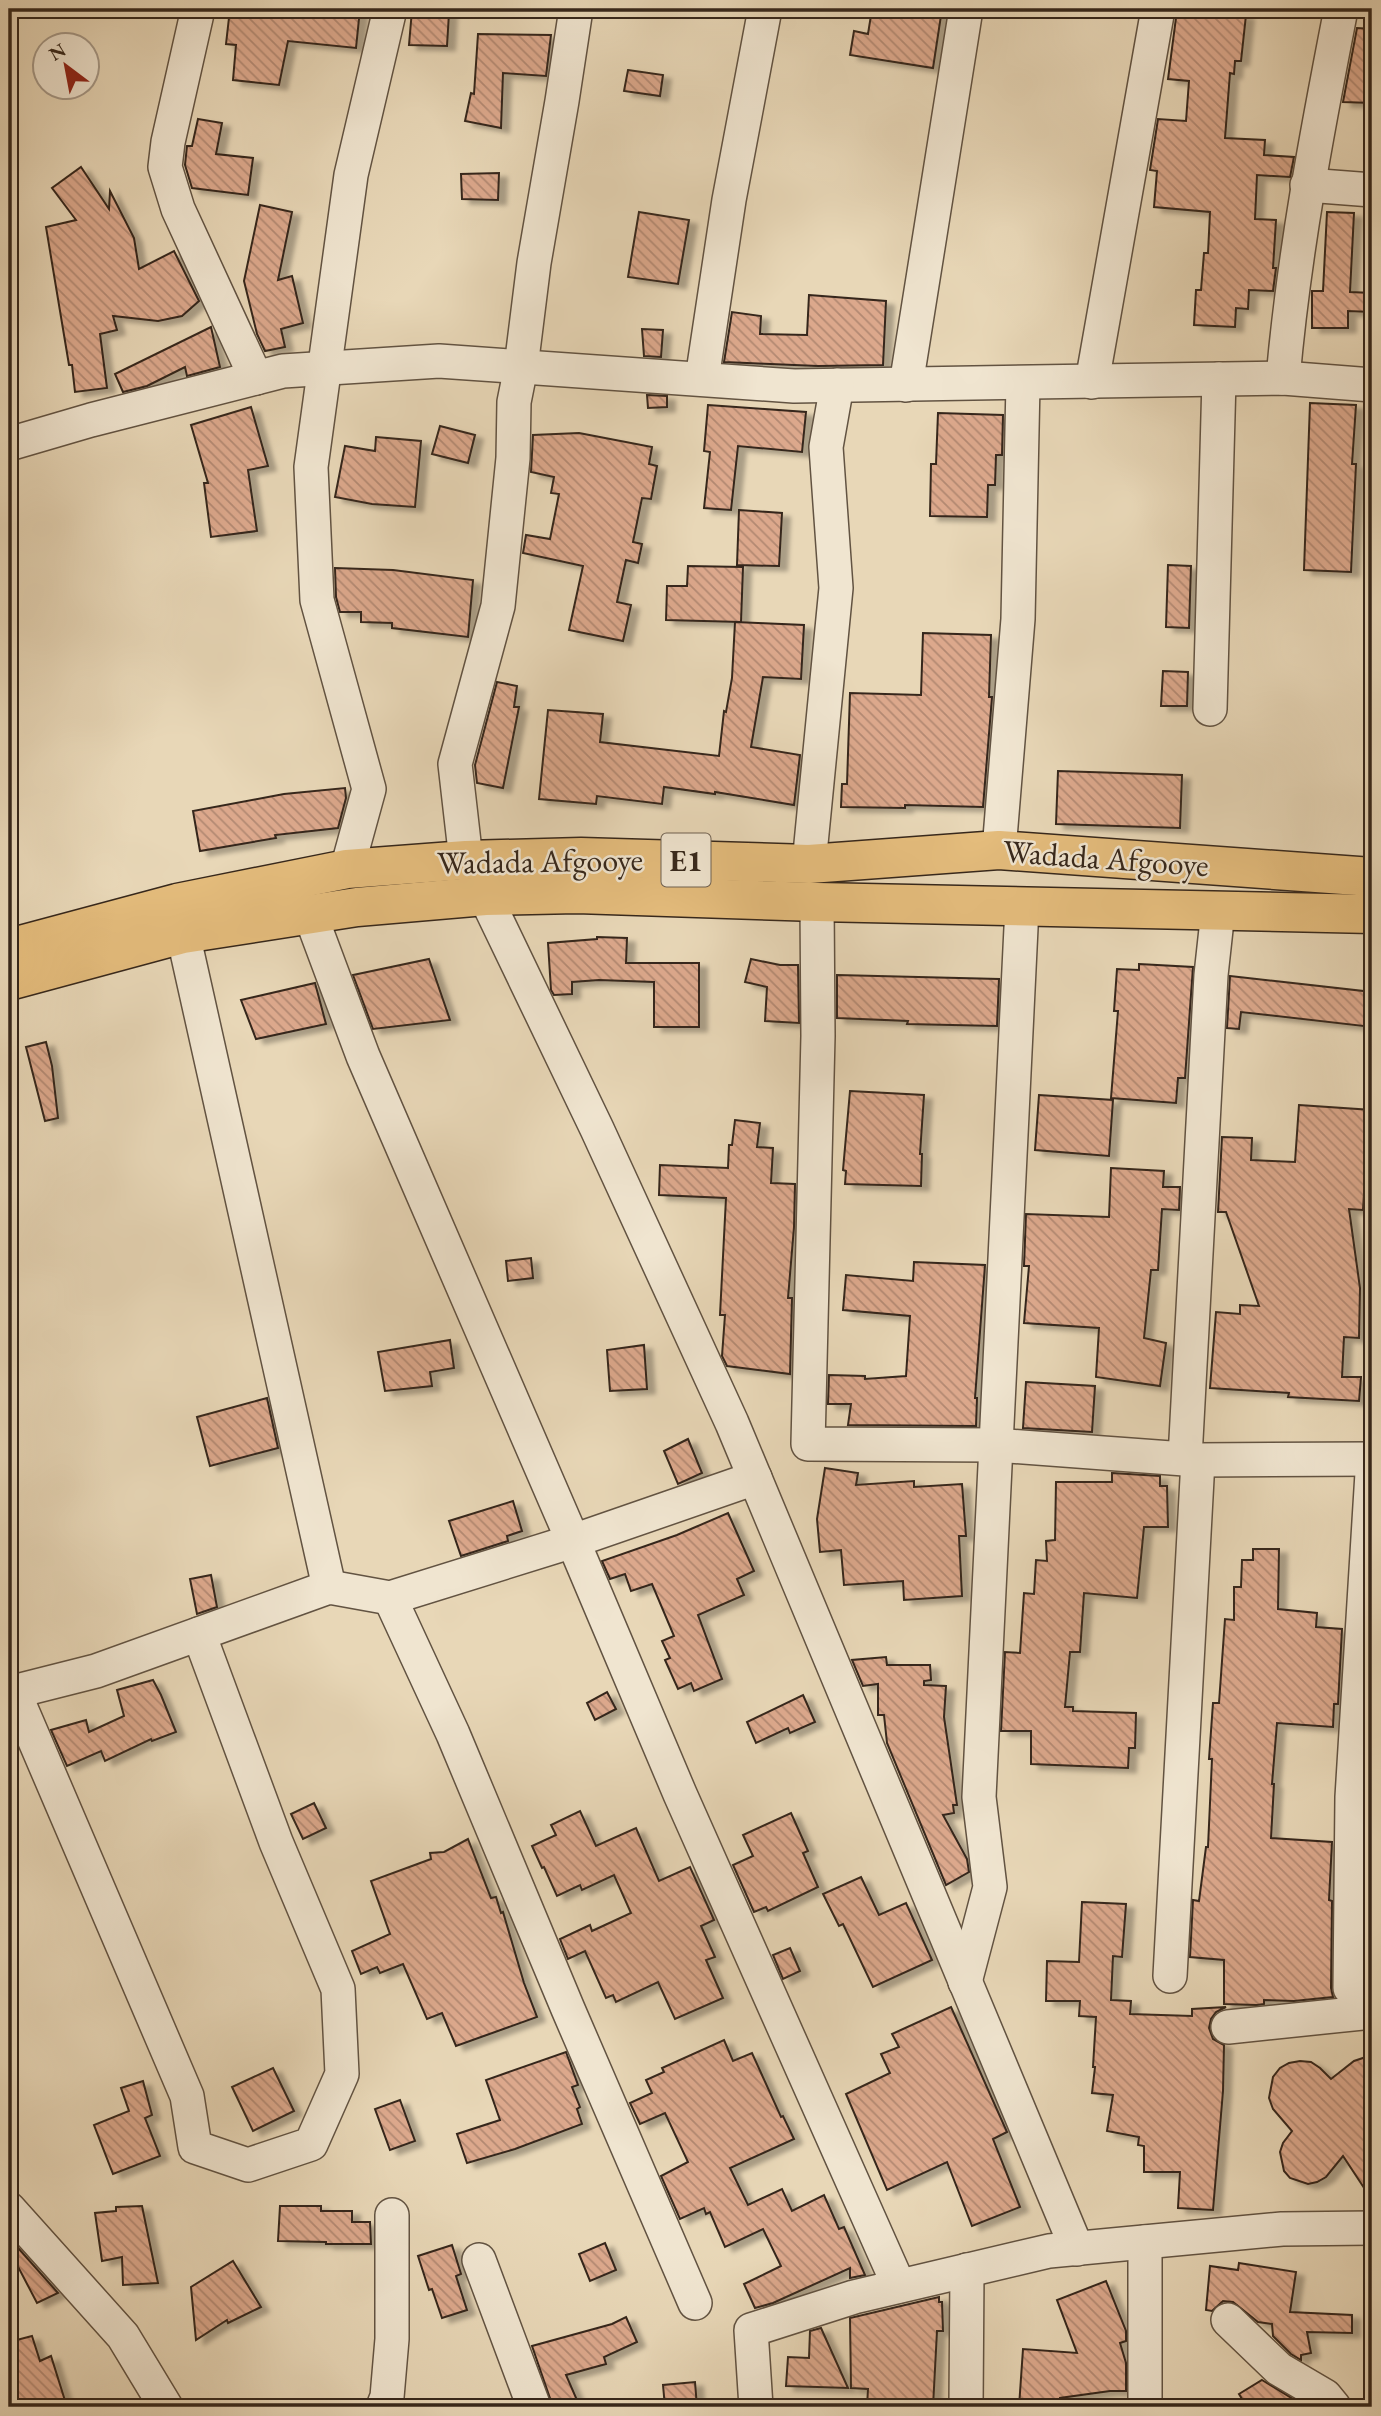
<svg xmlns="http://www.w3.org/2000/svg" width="1381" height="2416" font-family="'EB Garamond',serif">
  <defs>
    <pattern id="building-back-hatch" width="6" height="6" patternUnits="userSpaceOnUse" patternTransform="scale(1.75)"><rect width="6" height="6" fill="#dca88c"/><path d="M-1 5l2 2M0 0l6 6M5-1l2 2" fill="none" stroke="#b38972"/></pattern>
    <filter id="shadow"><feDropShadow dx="8" dy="4.5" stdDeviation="2" flood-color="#0004"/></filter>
  </defs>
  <rect width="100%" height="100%" fill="#e8d7b7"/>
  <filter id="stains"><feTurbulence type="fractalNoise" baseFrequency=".00286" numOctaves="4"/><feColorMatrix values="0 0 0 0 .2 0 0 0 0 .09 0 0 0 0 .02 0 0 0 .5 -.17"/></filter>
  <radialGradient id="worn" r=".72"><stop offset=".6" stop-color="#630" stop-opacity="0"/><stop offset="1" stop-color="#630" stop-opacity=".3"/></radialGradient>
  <g fill="url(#building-back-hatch)" stroke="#36271b" stroke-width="2" filter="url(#shadow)">
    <path d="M230,9H360L356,48L288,41L279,85L233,80L236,45L226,44Z"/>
    <path d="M872,9H942L933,68L850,55L854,31L868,34Z"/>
    <path d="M1196,9H1229V14L1246,15L1241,61H1235L1234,74L1230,73L1225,138L1265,140L1264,155L1294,157L1290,177L1257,175L1255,219L1276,220L1273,268H1276L1273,291L1249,290L1248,309L1236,308L1235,327L1194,325L1196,290H1201L1204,253H1208L1210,212L1154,207L1157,171L1150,170L1158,119L1186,121L1189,81L1168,79L1177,10L1196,12Z"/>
    <path d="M412,10L449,13L447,46L409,45Z"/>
    <path d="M1357,28L1372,29V103L1343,102Z"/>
    <path d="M478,34L551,35L546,76L503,73L501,128L465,121L471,93L474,94Z"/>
    <path d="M628,70L663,75L660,96L624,91Z"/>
    <path d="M198,119L222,123L216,154L253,158L248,195L192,188L185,165L187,146H192Z"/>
    <path d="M81,167L109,209L110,191L134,238L139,269L174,251L199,301L182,316L158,321L113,316L117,330L100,334L107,388L75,392L72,365H69L46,227L76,220L52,188Z"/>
    <path d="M499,173L498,200L462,199L461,174Z"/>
    <path d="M260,205L292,212L278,280L292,276L303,323L281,329L285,347L265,351L257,334L244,281Z"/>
    <path d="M639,212L689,220L678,284L628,277Z"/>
    <path d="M1327,212L1354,213L1350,292L1372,293V312L1348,311V328H1312V291H1323Z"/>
    <path d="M809,295L886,301L883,365L818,366L724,362L732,312L761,316L760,334L807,335Z"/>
    <path d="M211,327L220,367L187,376L185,367L147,386L123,392L115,374Z"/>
    <path d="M642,329L663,330L661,357L644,356Z"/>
    <path d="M647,395L667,396V407L648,408Z"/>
    <path d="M1310,403L1356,405L1352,464H1356L1351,572L1304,570Z"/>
    <path d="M708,405L806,412L802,452L738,446L731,510L704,508L710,452L704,451Z"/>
    <path d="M251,407L268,466L248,470L257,531L211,537L204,483H208L191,425Z"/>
    <path d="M938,413L1003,415L1002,455H996L995,485H988L987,517L930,516L931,464H936Z"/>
    <path d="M440,426L475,435L468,463L432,454Z"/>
    <path d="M579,433L652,447L649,464L657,466L651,499L642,498L633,542L642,544L638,563L626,560L617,602L631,605L623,641L569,630L583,566L523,553L526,535L550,539L559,494L551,493L554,477L531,472L533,435Z"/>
    <path d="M376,437L421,441L415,507L372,504L335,497L345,446L375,451Z"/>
    <path d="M739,510L782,513L779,566L737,565Z"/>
    <path d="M1168,565L1191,566L1189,628L1166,627Z"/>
    <path d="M688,566L743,567L741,622L666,620L667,586H687Z"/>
    <path d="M335,568L393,570L473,580L468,637L392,628V623L361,622V612H340L336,597Z"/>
    <path d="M735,622L804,625L801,679L763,677L751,747L800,755L794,805L715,792V794L664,787L662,804L597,796L596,804L539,799L548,710L603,714L600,742L719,756L724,711L726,712L732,678Z"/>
    <path d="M923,633L991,635L989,697H992L983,807L905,805V808L841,807L842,784H847L850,693L921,695Z"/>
    <path d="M1163,671L1188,672L1187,706H1161Z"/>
    <path d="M497,682L517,686L514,707H519L503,788L477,783L475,765Z"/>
    <path d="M1058,771L1182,775L1180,828L1056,824Z"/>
    <path d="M345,788L346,798L338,828L275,835L276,838L200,851L193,811L284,794Z"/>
    <path d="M597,937L627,938L626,963H699V1027H654V982L599,980L572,982V994L554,995L551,990L548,943L597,939Z"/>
    <path d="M429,959L450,1020L373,1029L353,975Z"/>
    <path d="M751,959L780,965H798L799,1023L765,1021L767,987L745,982Z"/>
    <path d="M1139,964L1193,967L1185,1078H1178L1176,1103L1111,1098L1118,1011H1114L1117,969L1139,970Z"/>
    <path d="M837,975L999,979L997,1026L907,1024L908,1021L837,1018Z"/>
    <path d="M1230,976L1372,992V1027L1241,1012L1239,1029L1227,1028Z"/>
    <path d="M315,983L326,1024L256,1039L241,1000Z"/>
    <path d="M46,1042L52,1066L58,1118L45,1121L26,1047Z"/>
    <path d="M850,1091L924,1095L920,1154H922L921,1186L845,1184L846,1171L843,1170Z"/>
    <path d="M1039,1095L1113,1100L1109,1156L1035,1150Z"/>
    <path d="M1299,1105L1372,1110V1130H1368L1363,1210L1349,1209L1360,1288L1359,1338L1344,1337L1342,1377H1361L1359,1401L1288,1397L1289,1393L1210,1388L1216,1312L1240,1314V1305L1259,1306L1226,1212H1218L1222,1137L1252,1138L1251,1160L1295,1162Z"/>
    <path d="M735,1120L760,1123L757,1147L773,1148L771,1183L795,1184L794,1227L788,1298H792L790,1374L727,1366L722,1356L725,1315H720L726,1198L659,1195L660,1165L728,1168L729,1145H732Z"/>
    <path d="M1111,1168L1164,1171L1163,1187H1180L1179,1210L1162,1209L1158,1270H1151L1144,1338L1166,1343L1160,1386L1096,1377L1099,1328L1024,1323L1029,1266H1024L1026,1214L1109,1217Z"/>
    <path d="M531,1258L533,1278L508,1281L506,1261Z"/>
    <path d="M914,1262L985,1265L975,1398H977L976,1426L848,1425L851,1404H828L829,1375L865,1376V1379L906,1376L910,1316L843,1310L846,1275L913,1281Z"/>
    <path d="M450,1340L454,1368L430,1372L432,1386L385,1391L378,1352Z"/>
    <path d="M644,1345L647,1389L610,1391L607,1350Z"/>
    <path d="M1026,1382L1095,1386L1092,1432L1023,1428Z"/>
    <path d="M267,1398L278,1448L210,1466L197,1417Z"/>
    <path d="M688,1439L702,1473L678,1484L664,1451Z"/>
    <path d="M825,1468L858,1473L856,1485L914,1481V1487L962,1484L966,1536H959L962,1596L904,1600L903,1581L844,1585L841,1550L820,1552L817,1519Z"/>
    <path d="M1112,1473L1160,1476V1486H1167L1168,1527H1144L1137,1598L1084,1593L1080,1652H1070L1065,1707H1073V1711L1136,1713L1135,1748H1129L1128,1768L1031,1764V1731H1001L1005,1652L1020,1653L1024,1593L1034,1594L1036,1560L1047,1561L1046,1541L1055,1540L1056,1482H1112Z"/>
    <path d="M513,1501L522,1531L507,1536L508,1541L461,1556L449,1521Z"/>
    <path d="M728,1513L754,1571L737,1579L744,1595L698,1615L722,1679L694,1691L691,1683L678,1689L665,1660L670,1658L662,1641L674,1636L652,1584L631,1591L625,1574L610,1579L602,1561L677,1535Z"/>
    <path d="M1253,1549H1279L1278,1609L1317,1613L1316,1627L1342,1629L1338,1704H1334L1333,1727L1277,1723L1272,1784H1274L1271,1838L1332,1842L1329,1900L1332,1901L1331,1988L1333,1997L1294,2001L1264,2000V2004L1257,2005L1224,2004V1960L1190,1957L1193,1900L1199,1901L1206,1847H1208L1212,1759H1209L1213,1703H1219L1225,1619L1234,1620V1587H1241L1242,1560H1253Z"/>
    <path d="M211,1575L217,1607L197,1614L190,1579Z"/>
    <path d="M886,1657L887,1665H930L931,1680L924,1681V1685L946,1686L944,1717L957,1805H953L954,1813L943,1815L967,1859L969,1872L946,1885L887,1743L884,1715H878V1684L863,1686L852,1660Z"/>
    <path d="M153,1680L161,1695L176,1732L152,1741L151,1739L105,1761L101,1751L67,1766L51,1730L86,1720L89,1732L124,1716L117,1690Z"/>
    <path d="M607,1692L616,1709L595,1720L587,1703Z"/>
    <path d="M803,1695L815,1722L790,1733L788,1728L756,1743L747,1722Z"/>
    <path d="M314,1803L326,1828L303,1839L291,1814Z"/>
    <path d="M580,1811L596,1846L636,1828L659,1881L690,1867L714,1920L701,1926L715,1957L706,1960L723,1998L675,2019L658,1982L616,2002L613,1995L606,1998L585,1951L568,1959L560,1939L590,1925L592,1931L631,1913L614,1875L582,1890L580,1885L557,1896L544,1867L542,1868L532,1846L556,1835L551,1825Z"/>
    <path d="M791,1813L808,1851L803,1853L818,1887L768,1911L766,1907L754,1912L733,1865L753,1856L743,1835Z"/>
    <path d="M468,1839L491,1898L496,1897L501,1913L503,1912L524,1983L537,2017L456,2046L442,2013L427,2019L403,1964L380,1973L377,1967L361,1974L352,1951L390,1934L371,1881L431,1859L430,1853L444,1852Z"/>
    <path d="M861,1877L879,1915L906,1903L932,1960L873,1987L843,1924L839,1926L823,1894Z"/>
    <path d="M1082,1902L1126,1904L1122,1957L1113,1956L1111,2000L1131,2001L1130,2014L1192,2016V2009L1226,2007L1216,2012L1211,2019L1209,2028L1213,2039L1224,2045L1223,2091L1213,2210L1178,2208L1180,2172H1144V2146L1138,2145L1139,2137L1107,2131L1113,2095L1092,2093L1095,2067H1093L1096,2017L1079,2016L1080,2001H1046L1047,1961L1079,1962Z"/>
    <path d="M790,1948L800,1971L783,1979L773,1955Z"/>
    <path d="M951,2007L1007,2132L993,2139L1020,2207L972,2226L947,2162L887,2190L846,2094L890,2073L881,2054L899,2047L892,2034Z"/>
    <path d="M724,2040L733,2061L752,2053L781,2117L783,2116L794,2139L730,2168L748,2205L782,2189L792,2211L824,2195L839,2229L844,2227L865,2275L850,2278V2268L773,2303L755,2308L744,2284L781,2266L763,2229L725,2247L710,2212L706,2214L704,2208L680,2219L661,2176L688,2162L665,2113L640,2124L630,2103L652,2093L646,2080L664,2072L662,2068Z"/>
    <path d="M566,2052L578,2085L572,2087L580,2107L577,2109L582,2124L515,2149L467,2163L457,2134L500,2120L486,2080Z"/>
    <path d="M1372,2055V2200L1343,2156L1326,2177L1317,2182L1308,2184L1290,2178L1284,2171L1280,2152L1283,2143L1292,2131L1273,2109L1269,2098L1273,2077L1280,2068L1289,2063L1300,2061L1311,2062L1320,2068L1331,2079L1354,2061Z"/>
    <path d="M273,2068L294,2111L253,2131L232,2087Z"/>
    <path d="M143,2081L152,2115L145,2118L160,2156L113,2174L94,2125L129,2111L121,2088Z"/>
    <path d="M400,2100L415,2141L390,2150L375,2109Z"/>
    <path d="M142,2206L158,2283L123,2285L122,2257L102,2261L95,2213L116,2211V2207Z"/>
    <path d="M280,2206H321V2211H352V2222H370L371,2244H326V2242L278,2241Z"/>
    <path d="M11,2240L58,2293L37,2303L14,2259L18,2257Z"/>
    <path d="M605,2243L616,2270L590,2281L579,2254Z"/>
    <path d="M452,2245L461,2274L456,2276L467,2310L442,2318L432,2289L429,2290L418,2256Z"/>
    <path d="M233,2261L261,2307L228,2323L227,2320L196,2340L191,2287Z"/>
    <path d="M1239,2263L1296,2272L1290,2312L1352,2315V2333L1307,2332L1311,2353L1301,2355V2360L1291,2354L1273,2336L1272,2324L1258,2322L1233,2302L1223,2301L1212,2311L1206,2310L1210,2266L1238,2270Z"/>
    <path d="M1106,2281L1126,2331V2341L1120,2343L1126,2363V2391H1110L1060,2398L1059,2407H1019L1023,2349L1077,2353L1057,2300Z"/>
    <path d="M939,2297V2302H942L943,2331H937L933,2407H867L868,2389L851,2388L850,2318Z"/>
    <path d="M626,2317L637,2342L604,2357L606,2364L566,2375L580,2407H553L532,2346L612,2324Z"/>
    <path d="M821,2328L848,2388L786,2386L788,2357L809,2358L810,2331Z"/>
    <path d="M32,2336L40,2361L51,2356L67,2407H9V2342Z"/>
    <path d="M1262,2380L1301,2404L1302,2407H1247L1239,2394Z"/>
    <path d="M695,2382L697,2407H665L663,2385Z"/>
  </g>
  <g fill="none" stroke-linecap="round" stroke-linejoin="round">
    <g stroke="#625342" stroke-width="36">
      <g id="minor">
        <path d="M198,9L168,142L165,167L178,209L256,378"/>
        <path d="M1307,185L1372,190"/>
        <path d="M1283,378C1294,253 1317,132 1341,9"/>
        <path d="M702,379L729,200L765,9"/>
        <path d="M1092,382L1158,9"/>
        <path d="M906,385L966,9"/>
        <path d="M9,444L91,420L283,371L439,361L794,386L1283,378L1372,385"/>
        <path d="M1210,709L1219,379"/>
        <path d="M999,850L1018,619L1023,383"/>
        <path d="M466,860L455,764L498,606L513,458L514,402L521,367L534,263L562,101L576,9"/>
        <path d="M809,864L836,588L826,447L837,385"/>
        <path d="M347,869L369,789L317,600L311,467L351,175L390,9"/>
        <path d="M485,896L597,1129L732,1423L1077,2249"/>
        <path d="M817,902L818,1036L808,1444L995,1445L1198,1460L1372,1459"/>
        <path d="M310,914L363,1056L573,1541L680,1794L899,2286"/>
        <path d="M183,934L329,1587"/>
        <path d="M1185,1458L1211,975L1218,911"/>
        <path d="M390,1598L453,1734L568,2009L695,2303"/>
        <path d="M14,1692L187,2096L195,2147L248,2165L311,2144L342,2074L338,1989L276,1842L199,1634"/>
        <path d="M9,1693L96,1671L329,1587L390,1598L573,1541L755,1478"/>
        <path d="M1170,1976L1198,1460"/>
        <path d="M965,1982L990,1887L979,1797L1022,907"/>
        <path d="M1350,1988L1352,1797L1372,1473"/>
        <path d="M1228,2027L1372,2012"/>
        <path d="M9,2209L123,2336L166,2407"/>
        <path d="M479,2260L534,2407"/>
        <path d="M1228,2320L1279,2369L1325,2396L1334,2407"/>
        <path d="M383,2407L387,2397L392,2339V2215"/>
        <path d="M756,2407L751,2330L854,2297L1049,2251L1282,2229L1372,2228"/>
        <path d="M966,2407L967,2270"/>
        <path d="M1145,2407V2242"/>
      </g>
    </g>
    <g stroke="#36271b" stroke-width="41">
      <g id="highway">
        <path d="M9,948L177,903L347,869L466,860L581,857L809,864L999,850L1372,877"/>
        <path d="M9,981L183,934L357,907L485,896L577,894L817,902L1372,914"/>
      </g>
    </g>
    <use href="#minor" stroke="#f0e5d0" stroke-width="33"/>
    <use href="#highway" stroke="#e4bc7c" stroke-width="38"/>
  </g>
  <g text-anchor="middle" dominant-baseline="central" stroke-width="5" stroke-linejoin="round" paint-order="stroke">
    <rect fill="#f0e5d0" stroke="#6e6051" stroke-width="2" x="661.5" y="833.5" width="49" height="53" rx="5"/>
    <g font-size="30" font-weight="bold" fill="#36271b">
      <text x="686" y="860">E1</text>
    </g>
    <g font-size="32" fill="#36271b" stroke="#f0e5d0">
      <text transform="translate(1106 858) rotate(4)">Wadada Afgooye</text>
      <text transform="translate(540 861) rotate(-1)">Wadada Afgooye</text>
    </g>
  </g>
  <rect width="1381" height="2416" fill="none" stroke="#e8d7b7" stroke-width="35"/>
  <rect x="10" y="10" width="1360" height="2395" fill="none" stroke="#36271b" stroke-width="3.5"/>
  <rect x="18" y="18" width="1346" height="2381" fill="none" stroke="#36271b" stroke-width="2"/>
  <g transform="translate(66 66) rotate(328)"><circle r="33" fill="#f0e5d0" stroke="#a69988" stroke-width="2"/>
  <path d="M0-5L12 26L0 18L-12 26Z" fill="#8f2418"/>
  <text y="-10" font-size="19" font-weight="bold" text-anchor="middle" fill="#36271b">N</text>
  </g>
  <rect width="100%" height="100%" filter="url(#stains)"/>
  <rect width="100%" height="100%" fill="url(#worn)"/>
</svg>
